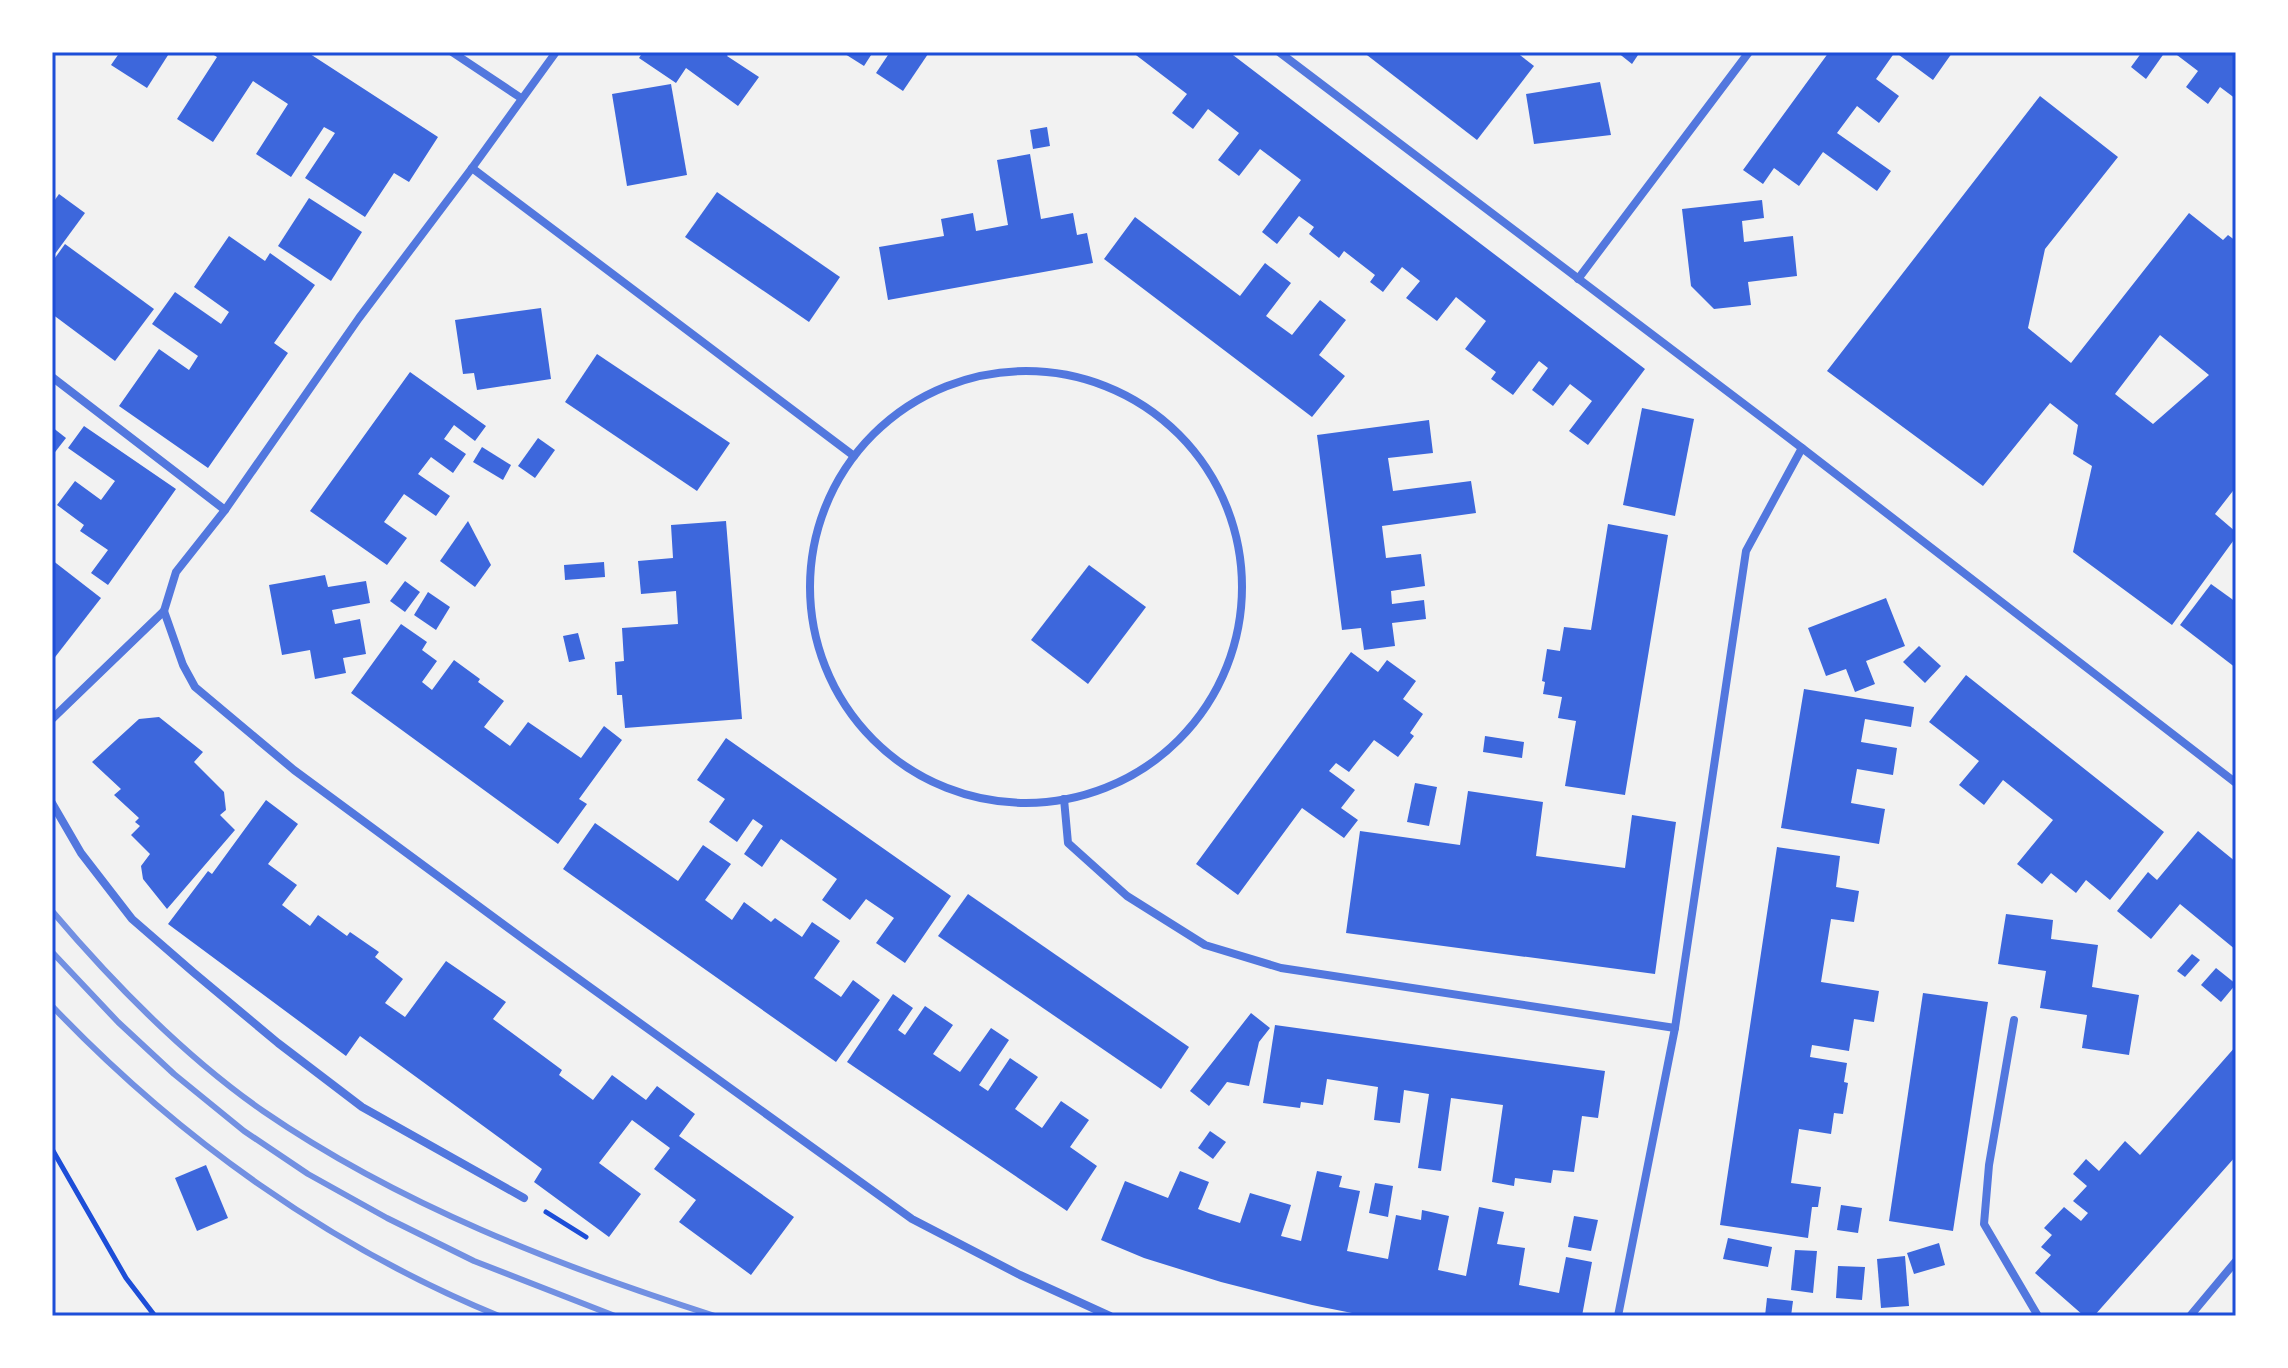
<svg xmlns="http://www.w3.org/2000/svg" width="2288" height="1368" font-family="Spectral,serif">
  <rect width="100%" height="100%" fill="#f2f2f2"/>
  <g fill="#3d67dc" fill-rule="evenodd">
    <path d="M120,52H170L147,88L111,65Z"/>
    <path d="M209,52H307L438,137L409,182L394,173L365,217L305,178L335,133L324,127L291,177L256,154L288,104L253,81L213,142L177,119L217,57Z"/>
    <path d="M643,52H730L727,56L759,77L738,106L686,68L676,83L639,58Z"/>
    <path d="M846,52H873L864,66L845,54Z"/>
    <path d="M890,52H925L928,54L903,91L876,73Z"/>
    <path d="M1132,52H1229L1645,369L1588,445L1569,431L1592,401L1570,384L1553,406L1532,390L1548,368L1539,361L1513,395L1491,379L1496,372L1465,349L1486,321L1456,297L1437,321L1406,298L1420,281L1402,267L1383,292L1370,282L1375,275L1344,251L1339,258L1309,234L1314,227L1299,216L1277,244L1262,232L1301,180L1260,149L1239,176L1218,160L1239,133L1208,109L1193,129L1172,113L1187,94Z"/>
    <path d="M1363,52H1516L1534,66L1477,140Z"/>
    <path d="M1617,52H1640L1632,64Z"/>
    <path d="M1829,52H1951L1952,53L1933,80L1895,52L1876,79L1899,96L1879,123L1857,106L1837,133L1891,171L1877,191L1823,152L1799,186L1774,168L1763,184L1743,170Z"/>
    <path d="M2142,52H2165L2146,79L2131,67Z"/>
    <path d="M2173,52H2236V99L2220,87L2208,104L2186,87L2198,71Z"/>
    <path d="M1600,82L1611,135L1534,144L1526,94Z"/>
    <path d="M671,84L687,175L627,186L612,94Z"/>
    <path d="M2040,96L2118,157L2045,249L2028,328L2071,363L2189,213L2223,240L2228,235L2236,241V487L2215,514L2236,532V537L2172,625L2073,552L2092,466L2073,454L2078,425L2050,403L1983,486L1827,371ZM2160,335L2209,375L2153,424L2115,394Z"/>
    <path d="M1047,127L1050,146L1033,149L1030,130Z"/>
    <path d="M1030,154L1041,219L1073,213L1077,235L1087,233L1093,263L888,300L879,247L944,236L941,219L973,213L976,231L1008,225L997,160Z"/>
    <path d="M717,192L840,277L809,322L685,237Z"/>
    <path d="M59,194L85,213L52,258V204Z"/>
    <path d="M309,198L362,232L331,281L278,246Z"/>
    <path d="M1762,200L1764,218L1742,221L1744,242L1793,236L1797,276L1748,282L1751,305L1714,309L1691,286L1682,209Z"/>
    <path d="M1135,217L1240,296L1265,263L1291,283L1266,316L1292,335L1320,300L1346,320L1319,355L1345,376L1312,417L1104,259Z"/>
    <path d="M229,236L265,261L270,253L315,285L274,343L288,353L208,468L119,406L159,349L189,370L198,356L152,324L175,292L221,324L229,312L194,287Z"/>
    <path d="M65,244L154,309L115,361L52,314V262Z"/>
    <path d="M541,308L551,379L477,390L474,373L463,374L455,320Z"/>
    <path d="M597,354L730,443L697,491L565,402Z"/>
    <path d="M410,372L486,426L475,441L454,425L444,439L466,454L453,473L431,457L418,474L450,496L436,516L404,494L384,522L407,538L387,565L310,511Z"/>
    <path d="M1642,408L1694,419L1675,516L1623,505Z"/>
    <path d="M1429,420L1433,453L1388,458L1393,491L1471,481L1476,513L1382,526L1386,558L1421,554L1425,586L1391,591L1392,604L1424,600L1426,619L1392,623L1395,646L1364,650L1361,628L1342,630L1317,435Z"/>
    <path d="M84,426L176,489L108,585L91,573L108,550L80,531L84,525L57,505L75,481L101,500L115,481L68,448Z"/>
    <path d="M52,427L66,438L52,456Z"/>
    <path d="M538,438L555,450L535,478L518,466Z"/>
    <path d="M482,447L511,465L503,480L473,462Z"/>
    <path d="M468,521L491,565L475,587L440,561Z"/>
    <path d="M726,521L742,719L625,728L622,695H617L615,662L624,661L622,628L678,624L676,591L641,594L638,561L673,558L671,525Z"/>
    <path d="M1608,524L1668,535L1625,795L1565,786L1576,721L1558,718L1562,697L1543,694L1545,682L1542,681L1547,649L1560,651L1564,627L1591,630Z"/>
    <path d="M52,560L101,598L52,661Z"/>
    <path d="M604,562L605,577L565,580L564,565Z"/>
    <path d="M1089,565L1146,607L1088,684L1031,640Z"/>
    <path d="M325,575L328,587L366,581L370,603L332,610L335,624L360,619L366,654L343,658L346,673L315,679L310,650L282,655L269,585Z"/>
    <path d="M405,581L420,592L405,612L390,601Z"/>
    <path d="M2211,584L2236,602V668L2180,625Z"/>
    <path d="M428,592L450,607L436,630L414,615Z"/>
    <path d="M1886,598L1905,646L1866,661L1875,684L1855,692L1846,669L1826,676L1808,628Z"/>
    <path d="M401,624L427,642L422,650L437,661L422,682L432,690L454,660L480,679L478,682L504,701L484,727L510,746L528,722L581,758L604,726L622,740L579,799L587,804L558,844L351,693Z"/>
    <path d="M578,633L585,659L569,662L563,636Z"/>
    <path d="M1919,646L1941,666L1925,683L1903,662Z"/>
    <path d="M1351,652L1378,672L1387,660L1416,681L1403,699L1423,714L1410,733L1414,736L1398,757L1374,740L1349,772L1336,763L1329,771L1355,790L1341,808L1358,820L1344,838L1302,808L1238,895L1196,864Z"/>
    <path d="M1966,675L2164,832L2110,900L2086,880L2076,893L2051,873L2042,884L2017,864L2053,820L2003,780L1984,805L1959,785L1979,761L1929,722Z"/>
    <path d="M1804,689L1914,707L1911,727L1865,719L1861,742L1897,748L1893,775L1857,769L1851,803L1885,809L1879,844L1781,828Z"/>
    <path d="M159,717L203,752L194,762L224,792L226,810L220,815L235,830L167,909L143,879L141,866L150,854L131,835L140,826L135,822L139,818L114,795L121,789L92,762L139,719Z"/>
    <path d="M1485,736L1524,742L1522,758L1483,752Z"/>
    <path d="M726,738L951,896L905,963L876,943L894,918L866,899L850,920L822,900L837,879L781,839L762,867L744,854L763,826L753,819L737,842L709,822L725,799L697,780Z"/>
    <path d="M1415,783L1437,787L1429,826L1407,822Z"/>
    <path d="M1468,791L1543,802L1536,856L1625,868L1632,815L1676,822L1655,974L1346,933L1360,831L1460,845Z"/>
    <path d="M266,800L298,824L268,864L297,885L282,905L310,926L318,915L347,936L350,932L379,952L375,957L403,979L385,1003L405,1017L446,961L506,1002L493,1019L562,1070L559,1075L593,1100L612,1075L646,1100L657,1086L695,1114L679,1136L794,1217L751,1275L679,1222L696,1200L654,1169L670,1148L632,1120L599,1163L641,1194L609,1237L534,1182L542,1169L360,1036L346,1056L168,924L208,871L212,874Z"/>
    <path d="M595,823L678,881L703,845L731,864L705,900L732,920L744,902L771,922L775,918L802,937L812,922L840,941L814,978L841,997L853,980L880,1000L836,1062L563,869Z"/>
    <path d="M2198,831L2236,862V950L2180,904L2151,939L2117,911L2148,872L2157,880Z"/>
    <path d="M1777,847L1840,856L1836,887L1859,891L1854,922L1831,919L1821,982L1879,991L1874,1022L1854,1019L1849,1051L1812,1045L1810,1057L1847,1063L1844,1082L1848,1083L1843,1114L1834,1113L1831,1134L1799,1129L1791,1183L1821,1187L1818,1207H1812L1808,1238L1720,1225Z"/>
    <path d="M968,894L1189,1047L1161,1089L938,936Z"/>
    <path d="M2006,914L2053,920L2051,939L2098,945L2092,987L2139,995L2129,1055L2082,1048L2087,1015L2040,1008L2046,971L1998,964Z"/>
    <path d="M2192,954L2200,960L2185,977L2177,971Z"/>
    <path d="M2216,968L2236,984L2221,1002L2201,985Z"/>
    <path d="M1923,993L1988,1002L1953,1231L1889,1221Z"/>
    <path d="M893,994L913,1008L898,1030L905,1035L925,1006L953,1025L933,1054L960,1072L991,1028L1009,1040L979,1085L988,1091L1010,1058L1038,1077L1015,1109L1042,1128L1061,1101L1089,1120L1070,1147L1097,1166L1067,1211L847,1062Z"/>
    <path d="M1251,1013L1270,1028L1259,1042L1249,1086L1227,1082L1209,1106L1190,1091Z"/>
    <path d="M1275,1025L1605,1071L1598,1118L1582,1116L1574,1172L1553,1170L1551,1183L1515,1178L1514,1186L1492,1182L1503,1105L1451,1098L1441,1171L1418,1168L1429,1094L1404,1090L1400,1123L1374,1120L1378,1087L1327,1079L1323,1105L1301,1102L1300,1108L1263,1103Z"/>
    <path d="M2236,1046V1156L2094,1316H2084L2035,1273L2051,1255L2041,1247L2052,1235L2044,1228L2064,1207L2081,1221L2088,1213L2073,1201L2087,1186L2073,1174L2086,1159L2099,1171L2125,1141L2140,1155Z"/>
    <path d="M1210,1131L1226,1142L1213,1159L1198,1148Z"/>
    <path d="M206,1165L228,1218L197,1231L175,1178Z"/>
    <path d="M1180,1171L1209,1182L1198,1209L1208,1213L1240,1223L1250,1193L1291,1205L1281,1236L1301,1241L1317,1171L1342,1176L1339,1187L1360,1191L1347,1251L1388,1259L1396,1215L1421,1220L1422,1210L1449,1216L1438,1270L1466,1276L1479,1207L1504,1212L1497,1244L1525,1248L1519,1285L1559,1293L1566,1257L1592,1262L1582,1316H1367L1312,1305L1221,1282L1144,1258L1101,1240L1125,1181L1168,1198Z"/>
    <path d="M1375,1183L1393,1186L1388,1217L1369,1213Z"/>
    <path d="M1841,1205L1862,1208L1858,1233L1837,1230Z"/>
    <path d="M1574,1216L1598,1220L1591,1251L1568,1247Z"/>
    <path d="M1728,1238L1772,1247L1768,1267L1723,1259Z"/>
    <path d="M1939,1243L1945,1265L1914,1274L1907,1253Z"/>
    <path d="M1795,1250L1817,1251L1813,1293L1791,1290Z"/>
    <path d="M1905,1256L1909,1306L1881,1308L1877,1259Z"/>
    <path d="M1838,1266L1865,1267L1862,1300L1836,1298Z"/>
    <path d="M1767,1298L1793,1301L1791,1316H1765Z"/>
  </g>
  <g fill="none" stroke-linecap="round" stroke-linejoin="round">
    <g stroke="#1d4ed8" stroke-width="5">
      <path d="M52,1149L126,1278L155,1316"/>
      <path d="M546,1212L586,1237"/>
    </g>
    <g stroke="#5277de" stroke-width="8">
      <path d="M452,52L521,98"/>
      <path d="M556,52L472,168L359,318L225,510L176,572L164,611L183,665L195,687L294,770L526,941L912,1219L1020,1275L1110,1316"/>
      <path d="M1279,52L1802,448L2236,783"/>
      <path d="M472,168L854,456"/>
      <path d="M1578,279L1749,52"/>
      <circle cx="1026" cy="587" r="216"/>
      <path d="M52,377L225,510"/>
      <path d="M52,719L164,611"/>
      <path d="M1064,799L1068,843L1127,896L1205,945L1281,968L1675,1028"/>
      <path d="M52,803L81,853L132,919L193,972L278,1043L362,1107L524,1198"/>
      <path d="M2014,1020L1989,1165L1984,1224L2038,1316"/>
      <path d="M1618,1316L1675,1028L1746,551L1802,448"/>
      <path d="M2190,1316L2236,1261"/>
    </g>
    <g stroke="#7290e2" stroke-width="6">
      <path d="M52,911C114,984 184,1056 263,1111C400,1205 558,1266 715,1316"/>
      <path d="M52,952L118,1022L174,1074L244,1131L308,1174L387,1218L474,1261L615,1316"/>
      <path d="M52,1006C178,1138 330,1247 499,1316"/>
    </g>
  </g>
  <rect width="2288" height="1368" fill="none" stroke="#ffffff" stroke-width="108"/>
  <rect x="54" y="54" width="2180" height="1260" fill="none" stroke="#1d4ed8" stroke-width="3"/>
</svg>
